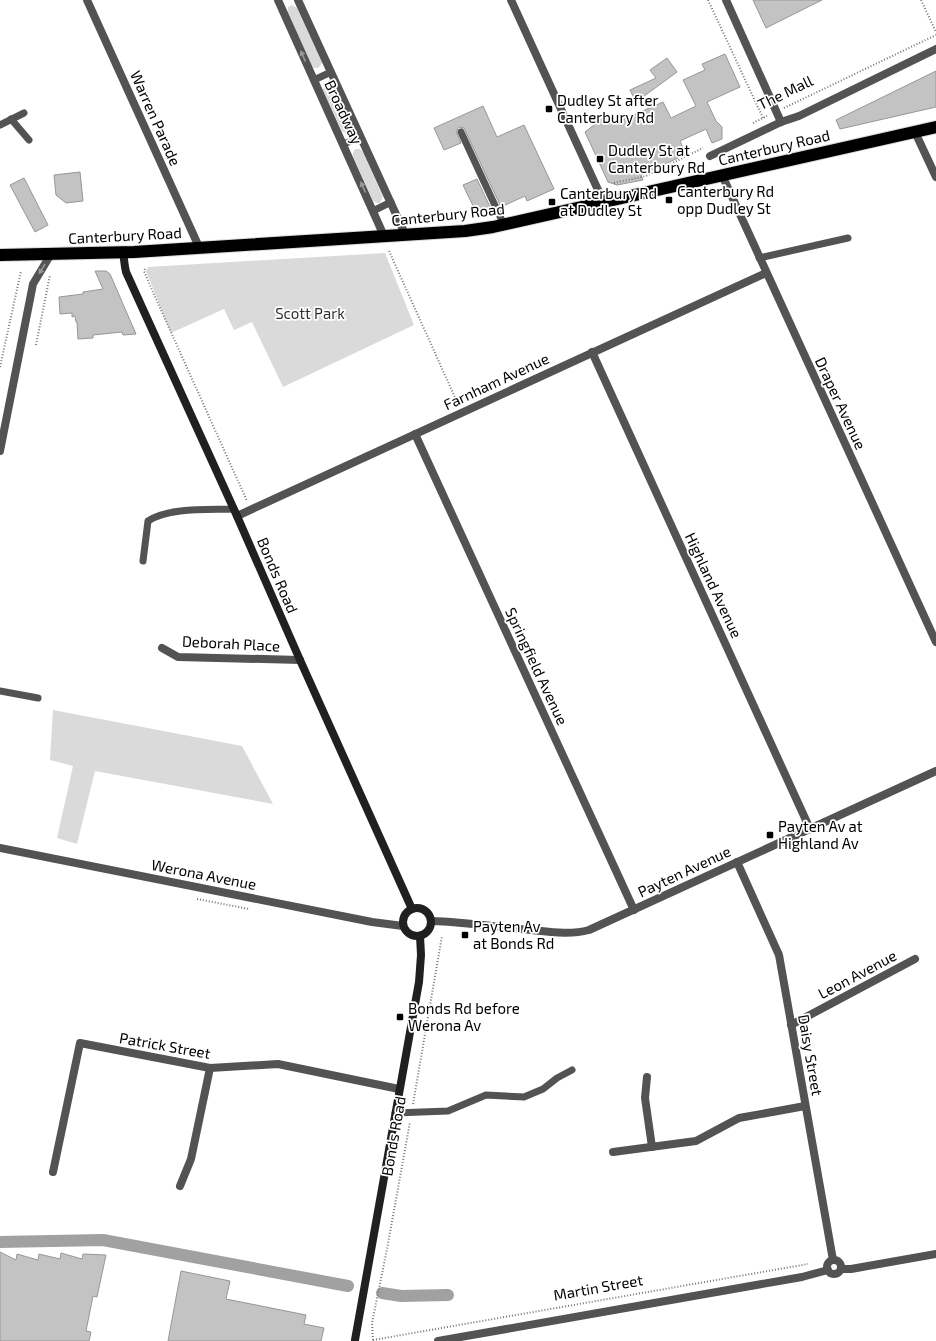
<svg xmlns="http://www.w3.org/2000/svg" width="936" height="1341" font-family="'Exo 2',sans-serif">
  <rect width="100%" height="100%" fill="#fff"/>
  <g fill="#dadada">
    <path d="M292,5L297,8L322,62L321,65L318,68H314L311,65L288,12V7Z"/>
    <path d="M328,83L333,86L351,127V130L348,133H345L342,131L323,90L324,85Z"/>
    <path d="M355,149H360L363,152L383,197L380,203H377L373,201L353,156V153Z"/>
    <path d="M385,253L414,325L283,387L252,322L234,330L224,309L171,333L146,271L148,267Z"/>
    <path d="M53,710L242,746L273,804L95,771L77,844L57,838L73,766L50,760Z"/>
  </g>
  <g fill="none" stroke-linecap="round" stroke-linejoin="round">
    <g stroke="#a1a1a1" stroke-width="12">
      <path d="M0,1242L103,1240L348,1286"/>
      <path d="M382,1293L401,1296L448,1295"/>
    </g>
  </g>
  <g fill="#c3c3c3" stroke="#979797">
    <path d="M753,0H822L766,28Z"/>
    <path d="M725,54L740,87L707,102L716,121L722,127V139L712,143L706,129L680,141L685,152L677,156L678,158L641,175L643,180L617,185L608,182L585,132L608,114L613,124L663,102L671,118L696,106L683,80L705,70L702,64Z"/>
    <path d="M667,58L677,72L636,102L630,90L656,78L650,70Z"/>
    <path d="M936,71V107L840,129L836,120Z"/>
    <path d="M483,106L497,137L524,125L554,189L527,201L525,196L501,207L464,128L459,127L456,131L461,143L444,150L434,128Z"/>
    <path d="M80,172L83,201L66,203L56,195L54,175Z"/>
    <path d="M24,178L48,225L35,232L10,185Z"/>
    <path d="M477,179L491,209L475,210L463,185Z"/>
    <path d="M95,271H106L110,274L136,334L123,335L122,332L93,335V338L78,339L77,322H76L75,316L72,317V313L60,314L59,297L83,294V292L103,289Z"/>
    <path d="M0,1252L16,1260L17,1254L38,1260L39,1254L60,1259L61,1253L82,1259L83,1254L106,1255L97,1297L93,1296L86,1331L91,1332L89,1341H0Z"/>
    <path d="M181,1271L230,1281L226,1299L306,1315L304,1324L324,1328L321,1341H168Z"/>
  </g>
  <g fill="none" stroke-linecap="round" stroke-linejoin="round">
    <g stroke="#dbdbdb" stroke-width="14">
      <path id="highway" d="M0,255L134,252L465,231L493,227L936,127"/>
    </g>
    <g stroke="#757575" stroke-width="2" stroke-dasharray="1 2" stroke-linecap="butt">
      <path d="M708,0L763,118"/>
      <path d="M921,0L936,32"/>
      <path d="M784,108L936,35"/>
      <path d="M753,123L767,116"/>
      <path d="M614,183L646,176L703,148"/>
      <path d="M389,251L458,404"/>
      <path d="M145,269L144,271L152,290L247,501"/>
      <path d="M36,345L50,275"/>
      <path d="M0,367L21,271"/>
      <path d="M197,899L249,909"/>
      <path d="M413,1104L442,936"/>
      <path d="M373,1340L808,1264"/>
      <path d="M373,1340L372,1323L387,1249L410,1122"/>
    </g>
    <g stroke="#535353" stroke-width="7">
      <path d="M314,80L331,72"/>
      <path d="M11,119L29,140"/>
      <path d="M0,125L24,113"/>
      <path d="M461,132L504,225"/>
      <path d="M344,144L360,137"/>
      <path d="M373,211L391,202"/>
      <path d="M759,258L848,238"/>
      <path d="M143,561L148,521C169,507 209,510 234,509"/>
      <path d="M0,691L38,698"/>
      <path d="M395,1113L448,1111L486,1095L524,1097L543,1089L557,1078L572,1070"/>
    </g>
    <g stroke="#535353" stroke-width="8">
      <path d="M87,0L199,247"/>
      <path d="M278,0L384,236"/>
      <path d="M298,0L405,234"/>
      <path d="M511,0L604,203"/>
      <path d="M726,0L781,122"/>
      <path d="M915,132L936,177"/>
      <path d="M710,156L781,122L799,116L936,49"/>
      <path d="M722,175L936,642"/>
      <path d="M592,352L810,829"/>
      <path d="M415,434L634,910"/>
      <path d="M0,451L33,284L51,254"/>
      <path d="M237,516L766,273"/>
      <path d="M162,648L178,657L300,660"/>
      <path d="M0,848L372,922L403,926"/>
      <path d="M737,862L779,955L833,1260"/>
      <path d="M431,921C464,922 498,927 531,930C551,932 570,935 589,930L936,771"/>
      <path d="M791,1025L915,959"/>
      <path d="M647,1077L645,1098L652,1147"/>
      <path d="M613,1152L696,1141L739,1118L805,1106"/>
      <path d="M53,1172L80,1043L210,1068L278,1064L399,1089"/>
      <path d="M180,1186L191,1159L210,1068"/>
      <circle cx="834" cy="1267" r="7"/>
      <path d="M841,1269H851L936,1254"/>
      <path d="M438,1341L802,1277L828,1270"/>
    </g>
    <g stroke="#202020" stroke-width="8">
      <path d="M123,252L125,267L126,272L237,516L300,660L412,909"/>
      <circle cx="417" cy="922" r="14"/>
      <path d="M355,1340L419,982L421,955L420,936"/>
    </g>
    <use href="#highway" stroke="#000" stroke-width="12"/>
  </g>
  <defs><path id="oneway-solid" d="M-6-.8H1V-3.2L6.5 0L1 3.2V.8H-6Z"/></defs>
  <g fill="#989898">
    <use href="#oneway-solid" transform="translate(303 56) rotate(-114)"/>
    <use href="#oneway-solid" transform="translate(363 187) rotate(-114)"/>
    <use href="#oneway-solid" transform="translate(42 269) rotate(121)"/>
  </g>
  <g fill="#000" stroke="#fff" stroke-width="1.5">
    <rect x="545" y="105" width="8" height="8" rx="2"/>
    <rect x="596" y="155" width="8" height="8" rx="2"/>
    <rect x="665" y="196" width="8" height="8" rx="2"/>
    <rect x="548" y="198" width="8" height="8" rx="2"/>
    <rect x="766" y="831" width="8" height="8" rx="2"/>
    <rect x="461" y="931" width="8" height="8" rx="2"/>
    <rect x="396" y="1013" width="8" height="8" rx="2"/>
  </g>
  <g text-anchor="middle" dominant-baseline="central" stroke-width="3.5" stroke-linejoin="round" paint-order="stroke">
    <g font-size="15" fill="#000" stroke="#fff">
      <text transform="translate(785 92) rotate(-26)">The Mall</text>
      <text transform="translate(344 112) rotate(65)">Broadway</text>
      <text transform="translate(156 118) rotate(66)">Warren Parade</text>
      <text transform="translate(774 147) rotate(-13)">Canterbury Road</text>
      <text transform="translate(448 214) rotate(-6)">Canterbury Road</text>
      <text transform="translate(125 235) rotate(-3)">Canterbury Road</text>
      <text transform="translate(496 381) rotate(-25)">Farnham Avenue</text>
      <text transform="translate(841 403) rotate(65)">Draper Avenue</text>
      <text transform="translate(278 575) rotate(67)">Bonds Road</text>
      <text transform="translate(714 585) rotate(65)">Highland Avenue</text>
      <text transform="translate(231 643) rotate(3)">Deborah Place</text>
      <text transform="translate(537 666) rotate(65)">Springfield Avenue</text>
      <text transform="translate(684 871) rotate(-25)">Payten Avenue</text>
      <text transform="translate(204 874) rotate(11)">Werona Avenue</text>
      <text transform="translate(857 974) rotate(-28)">Leon Avenue</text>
      <text transform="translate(165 1045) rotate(10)">Patrick Street</text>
      <text transform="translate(811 1055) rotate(80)">Daisy Street</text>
      <text transform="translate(393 1136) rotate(-80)">Bonds Road</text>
      <text transform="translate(598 1287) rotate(-10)">Martin Street</text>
    </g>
    <g font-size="15" fill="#000" stroke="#fff" text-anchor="start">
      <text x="557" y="100">Dudley St after<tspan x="557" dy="17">Canterbury Rd</tspan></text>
      <text x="608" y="150">Dudley St at<tspan x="608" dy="17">Canterbury Rd</tspan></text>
      <text x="677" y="191">Canterbury Rd<tspan x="677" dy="17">opp Dudley St</tspan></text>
      <text x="560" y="193">Canterbury Rd<tspan x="560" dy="17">at Dudley St</tspan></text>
      <text x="778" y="826">Payten Av at<tspan x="778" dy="17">Highland Av</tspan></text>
      <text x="473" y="926">Payten Av<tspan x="473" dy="17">at Bonds Rd</tspan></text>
      <text x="408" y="1008">Bonds Rd before<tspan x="408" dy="17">Werona Av</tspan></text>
    </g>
    <g font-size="15" fill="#313131" stroke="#fff">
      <text x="310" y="313">Scott Park</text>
    </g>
  </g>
</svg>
